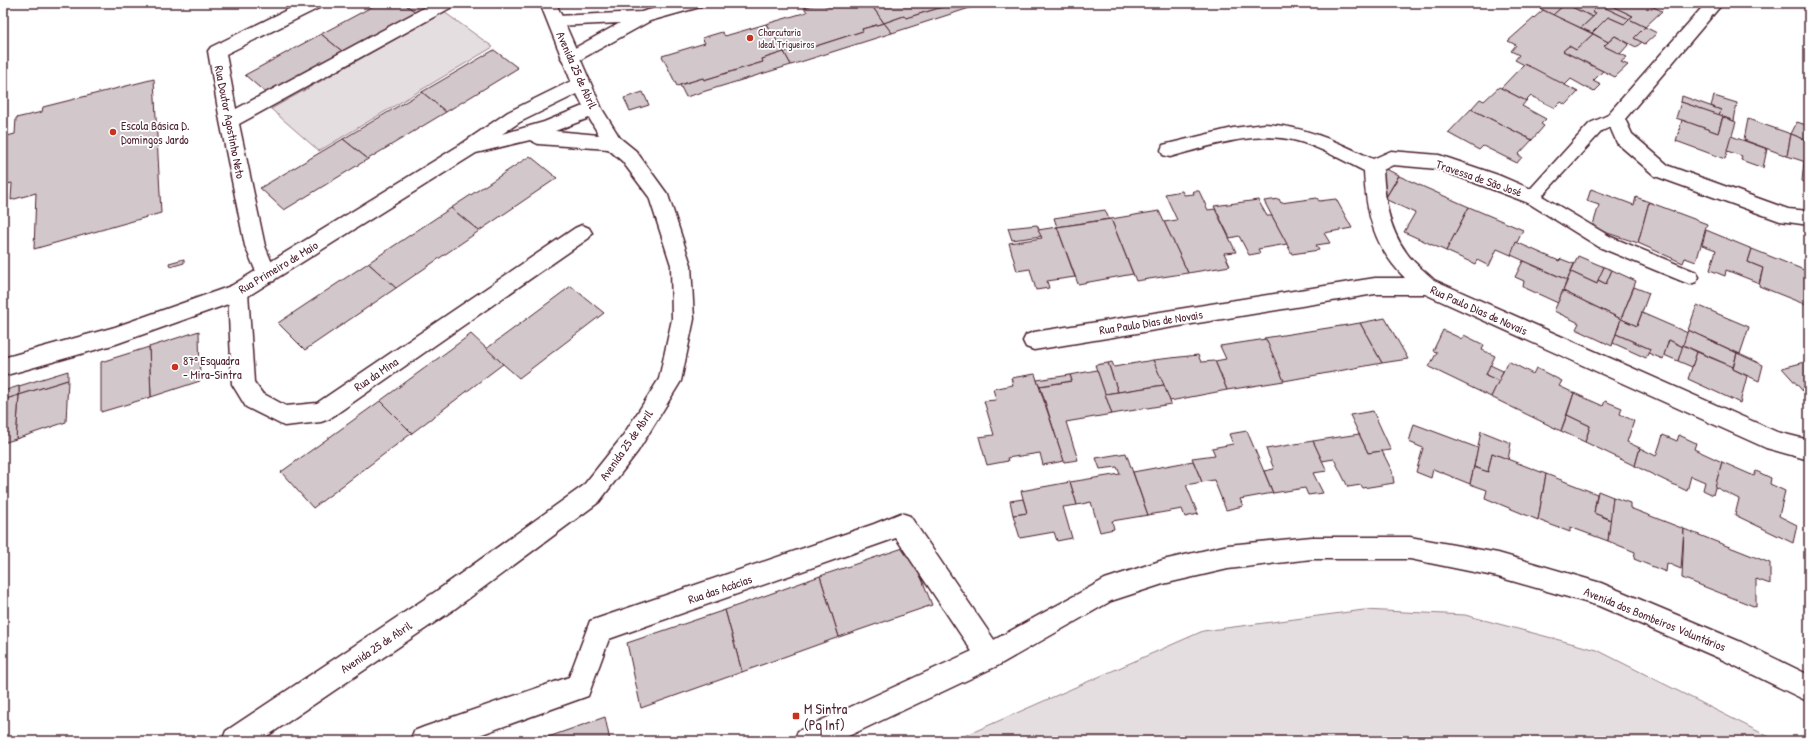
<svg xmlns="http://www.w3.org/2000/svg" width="1812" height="744" font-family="'Patrick Hand',sans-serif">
  <rect width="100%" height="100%" fill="#fff"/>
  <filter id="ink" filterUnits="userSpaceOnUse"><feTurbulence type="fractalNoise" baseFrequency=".025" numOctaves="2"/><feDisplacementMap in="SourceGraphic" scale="8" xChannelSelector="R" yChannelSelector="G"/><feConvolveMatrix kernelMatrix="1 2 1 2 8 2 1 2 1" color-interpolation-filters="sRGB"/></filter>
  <g filter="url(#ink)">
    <g fill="#e5dee0" stroke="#987e86">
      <path d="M444,12L493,47L319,151L271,109Z"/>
      <path d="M1364,610L1465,615L1597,650L1777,741H953L1203,631Z"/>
    </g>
    <g fill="#d2c7cb" stroke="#4a1f2b">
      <path d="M379,3H403L416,12L343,52L321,34Z"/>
      <path d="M403,3H433L416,12Z"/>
      <path d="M819,3H823L825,6L836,3H870L884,23L862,29L863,31L807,49L805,46L784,52L766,24L807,12L804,8Z"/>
      <path d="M870,3H956L906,18L904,16L884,23Z"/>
      <path d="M956,3H985L892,33L884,23L904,16L906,18Z"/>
      <path d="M1530,3H1594L1599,5L1592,12L1596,14L1593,17L1565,4L1553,15Z"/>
      <path d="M1597,3H1618L1614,7L1633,16L1629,19L1596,4Z"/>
      <path d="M1618,3H1645L1662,11L1645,27L1629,19L1633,16L1614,7Z"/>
      <path d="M1565,4L1593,17L1581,28L1553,15Z"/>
      <path d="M1599,5L1629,19L1624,24L1608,17L1592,33L1581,28L1596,14L1592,12Z"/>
      <path d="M1543,10L1593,34L1576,50L1569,46L1563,51L1603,71L1593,81L1601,85L1594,92L1571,79L1564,86L1515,60L1519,55L1511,51L1516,45L1508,41Z"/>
      <path d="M1608,17L1624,24L1629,19L1645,27L1634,38L1642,42L1636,47L1615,36L1608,42L1592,33Z"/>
      <path d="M884,23L892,33L791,65L784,52L805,46L807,49L863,31L862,29Z"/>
      <path d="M766,24L784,52L762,59L763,62L704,80L703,78L677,86L662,56L705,43L702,38L722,32L725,36Z"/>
      <path d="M1645,27L1657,33L1645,44L1634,38Z"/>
      <path d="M321,34L343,52L267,94L245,75Z"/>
      <path d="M1593,34L1608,42L1604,46L1627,57L1621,62L1628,65L1615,77L1563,51L1569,46L1576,50Z"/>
      <path d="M1615,36L1629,44L1620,54L1604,46Z"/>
      <path d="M494,50L518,68L446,112L422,92Z"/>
      <path d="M784,52L791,65L686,97L680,85L703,78L704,80L763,62L762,59Z"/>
      <path d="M1524,64L1535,69L1578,92L1566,105L1561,102L1555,108L1531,96L1526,101L1501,88Z"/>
      <path d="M154,79L161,213L34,249L36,193L11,200L12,183L3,185V137L15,134L16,118L42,112L43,107Z"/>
      <path d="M1499,87L1526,101L1522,106L1546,119L1541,124L1544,126L1532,140L1471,109L1480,99L1484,101Z"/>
      <path d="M422,92L446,112L368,159L343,139Z"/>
      <path d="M643,92L649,105L630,111L624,98Z"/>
      <path d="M1682,96L1721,110L1719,115L1681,102Z"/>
      <path d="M1714,96L1737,103L1734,121L1719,115L1721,110L1711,106Z"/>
      <path d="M1681,102L1723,116L1718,133L1676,118Z"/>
      <path d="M1471,109L1532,140L1518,155L1522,157L1517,163L1483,146L1479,150L1448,133Z"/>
      <path d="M1723,117L1736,122L1725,159L1676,141L1682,120L1718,133Z"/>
      <path d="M1748,119L1791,134L1787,156L1744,140Z"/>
      <path d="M1797,122L1809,126V141L1791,134Z"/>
      <path d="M1791,134L1809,141V163L1787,156Z"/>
      <path d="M1731,136L1767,149L1763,168L1741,160L1742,156L1727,151Z"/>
      <path d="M343,139L368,159L284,210L260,188Z"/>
      <path d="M530,156L557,178L479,231L451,208Z"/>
      <path d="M1804,161L1809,163V184L1802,181Z"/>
      <path d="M1378,166L1399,175L1385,199Z"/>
      <path d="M1399,176L1469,207L1446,251L1404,232L1415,213L1385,199Z"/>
      <path d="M1591,189L1634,205L1636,197L1649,202L1638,243L1592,228L1599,205L1587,201Z"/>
      <path d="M1182,191L1184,195L1194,194L1193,191H1199L1208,210L1215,209L1236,252L1224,253L1230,266L1188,273L1164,222L1177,220L1165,194Z"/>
      <path d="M1317,198L1319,201L1336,199L1352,228L1324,233L1330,243L1316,245L1319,250L1292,254L1264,201L1279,199L1281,203Z"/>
      <path d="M1258,200L1267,216H1272L1287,244L1258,249L1260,253L1249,255L1239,236L1230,238L1214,206Z"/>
      <path d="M1649,202L1707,224L1696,262L1685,258L1683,263L1638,243Z"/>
      <path d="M1469,207L1523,230L1511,255L1497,249L1489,266L1477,260L1475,264L1446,251Z"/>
      <path d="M451,208L479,231L396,288L368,263Z"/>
      <path d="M1105,210L1109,219L1057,227L1054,218Z"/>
      <path d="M1159,211L1188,273L1136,281L1111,219Z"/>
      <path d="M1111,219L1133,274L1078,284L1057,227Z"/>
      <path d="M1037,225L1042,236L1012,240L1008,228Z"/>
      <path d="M1057,227L1075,277L1047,281L1049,288L1036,290L1030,269L1017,271L1009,243L1042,238L1038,230Z"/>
      <path d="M1706,230L1752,249L1748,262L1763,268L1759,283L1726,270L1725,276L1710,270L1716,250L1702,245Z"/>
      <path d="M1516,242L1559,261L1561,259L1574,264L1567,280L1511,255Z"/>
      <path d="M1752,249L1809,272V306L1759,286L1763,268L1748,262Z"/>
      <path d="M1578,256L1604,267L1597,284L1571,272Z"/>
      <path d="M184,259V263L170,267L169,263Z"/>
      <path d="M1523,261L1567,280L1558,303L1523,287L1524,281L1515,277Z"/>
      <path d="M368,263L396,288L305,350L278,323Z"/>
      <path d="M1604,267L1612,270L1606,284L1598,280Z"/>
      <path d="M1612,270L1636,281L1621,319L1563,291L1571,272L1597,284L1598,280L1606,284Z"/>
      <path d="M571,286L604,313L519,378L486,349Z"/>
      <path d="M1634,287L1649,293L1637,326L1621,319Z"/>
      <path d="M1563,291L1621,319L1612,346L1576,329L1579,323L1554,311Z"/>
      <path d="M1697,305L1749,327L1740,354L1688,330Z"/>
      <path d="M1642,313L1688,333L1683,347L1669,340L1663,359L1648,353L1650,349L1616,334L1621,319L1637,326Z"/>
      <path d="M1385,318L1408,359L1382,363L1360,323Z"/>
      <path d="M1360,323L1382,363L1284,381L1264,338Z"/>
      <path d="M1443,330L1462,339L1464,335L1484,345L1482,350L1495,356L1486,375L1499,381L1491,397L1429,367L1437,352L1433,351Z"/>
      <path d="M1688,330L1737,353L1733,367L1683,345Z"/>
      <path d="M199,331L200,381L151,397L149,347Z"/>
      <path d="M471,334L503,364L412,433L380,401Z"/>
      <path d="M1616,334L1650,349L1646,358L1613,343Z"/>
      <path d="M1266,339L1284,381L1227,390L1215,361L1226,359L1220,346Z"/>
      <path d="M1669,340L1683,347L1678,361L1664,355Z"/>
      <path d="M1683,345L1697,352L1692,367L1678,361Z"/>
      <path d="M149,347L151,397L101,412V362Z"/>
      <path d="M1697,352L1733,367V369L1747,376L1740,403L1688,379Z"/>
      <path d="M1737,353L1763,365L1759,381L1733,369Z"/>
      <path d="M1198,355L1201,362L1215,361L1227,390L1170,401L1153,360Z"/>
      <path d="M1153,360L1164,385L1118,392L1108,363L1112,362L1114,367Z"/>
      <path d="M1508,361L1533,374L1536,368L1562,381L1559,386L1574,393L1561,431L1491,397Z"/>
      <path d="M1809,361V398L1782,368Z"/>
      <path d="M1108,363L1118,392L1105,394L1095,365Z"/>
      <path d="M1490,365L1503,371L1499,381L1486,375Z"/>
      <path d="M1097,370L1112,414L1066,422L1078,460L1064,462L1040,386L1072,381L1070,375Z"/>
      <path d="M68,371V380L19,395V386Z"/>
      <path d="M1035,374L1064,461L1043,465L1040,453L1007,458L1008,461L987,465L979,437L994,435L984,401L996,400L993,389L1013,385L1011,378Z"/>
      <path d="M1070,375L1072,381L1039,386L1037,380Z"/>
      <path d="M68,380L66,422L16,439L19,395Z"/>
      <path d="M1164,385L1171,404L1112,414L1105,394Z"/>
      <path d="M19,386V395L3,400V391Z"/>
      <path d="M1574,393L1603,406L1605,401L1622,408L1620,414L1634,421L1627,442L1640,448L1635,466L1585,442L1590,426L1567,415Z"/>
      <path d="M19,395L16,439L3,443V400Z"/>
      <path d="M380,401L412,433L313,508L281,472Z"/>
      <path d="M1373,411L1391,450L1368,453L1350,415Z"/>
      <path d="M1567,415L1590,426L1585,442L1561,431Z"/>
      <path d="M1414,424L1478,448L1470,484L1433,469L1431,478L1416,472L1423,448L1409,442Z"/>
      <path d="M1247,431L1273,493L1240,499L1243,506L1226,510L1214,480L1202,482L1192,458L1215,455L1212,448L1233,444L1229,434Z"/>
      <path d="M1481,431L1511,443L1508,460L1492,453L1488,472L1474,467Z"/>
      <path d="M1359,434L1368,453L1382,451L1392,471L1394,483L1363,488L1361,485L1348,487L1334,459L1322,461L1313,441Z"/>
      <path d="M1663,435L1677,441L1679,435L1696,443L1694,449L1722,462L1713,495L1703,490L1705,482L1691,476L1687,491L1635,466L1640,448L1656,456Z"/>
      <path d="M1313,441L1327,471L1313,473L1323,493L1308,495L1305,488L1273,493L1264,471L1274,469L1266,449Z"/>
      <path d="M1126,453L1148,515L1112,521L1114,529L1100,532L1091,502L1077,505L1070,482L1120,474L1117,467L1100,469L1096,458Z"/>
      <path d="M1492,453L1546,474L1538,520L1485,498L1487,490L1470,484L1474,467L1488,472Z"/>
      <path d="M1193,461L1202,482L1186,485L1198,514L1185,517L1182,509L1148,515L1133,472Z"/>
      <path d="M1722,462L1754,476L1756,471L1771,478L1770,484L1785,491L1779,516L1797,525L1793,543L1735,515L1739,499L1715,487Z"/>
      <path d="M1546,474L1597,494L1594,513L1611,520L1608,541L1570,527V532L1538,520Z"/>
      <path d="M1070,482L1077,505L1063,507L1072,538L1057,541L1054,532L1020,538L1013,515L1027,513L1021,491Z"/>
      <path d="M1598,491L1613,497L1611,520L1594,513Z"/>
      <path d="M1613,497L1630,503V508L1684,529L1681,569L1667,563L1666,572L1634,559L1635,552L1608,541Z"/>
      <path d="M1023,499L1027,513L1013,515L1010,501Z"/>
      <path d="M1684,529L1770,563V584L1756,579V607L1682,578Z"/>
      <path d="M909,546L932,605L839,637L820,576Z"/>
      <path d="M820,576L839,637L742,672L725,610Z"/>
      <path d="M725,610L742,672L641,708L627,643Z"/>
      <path d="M605,717L610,741H537Z"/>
    </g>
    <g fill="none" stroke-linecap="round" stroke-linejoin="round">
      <g stroke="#4a1f2b" stroke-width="3">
        <path id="lane" d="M1615,112L1621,114L1623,118L1621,122L1602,131L1542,196L1611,237L1696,272L1699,277L1696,282L1690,284L1684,282L1599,247L1525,201L1523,197L1590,123Z"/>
      </g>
      <g stroke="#4a1f2b" stroke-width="3">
        <g id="street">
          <path d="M301,3H323L321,7L226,54L236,109L433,3H454L452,7L239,124L265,246L277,275L274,281L267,283L260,281L245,246L220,121L208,51L211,47Z"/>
          <path d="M675,3H702L700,7L650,21L576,62L570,64L564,62L561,58L564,54L620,23L556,26L550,25L548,21L550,17L556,16L641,12Z"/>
          <path d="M1706,3H1723L1625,119L1632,134L1669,166L1788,209L1809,211V225L1780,221L1655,176L1617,143L1606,118L1609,113Z"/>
          <path d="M1265,124C1305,126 1337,142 1373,159L1391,151L1439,155L1498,175L1538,192L1541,197L1538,202L1531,204L1438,169L1393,165L1383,170C1385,200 1388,227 1406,252C1413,263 1425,271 1434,280L1777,432L1809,440V460L1766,448L1425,294H1375L1034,350L1026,347L1023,341L1026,335L1034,332L1375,278H1405C1374,247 1366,214 1364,171C1342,160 1320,147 1297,141C1255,130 1210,146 1170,157L1163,155L1161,150L1163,145L1233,128Z"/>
          <path d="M582,225L589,228L592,233L589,238L329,419L321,422L284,426L246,407L232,384L228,292L231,286L238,284L245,286L248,292L254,382L262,393L286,406L317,403L575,228Z"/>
          <path d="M901,513L910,516L999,647L1003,656L999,665L990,669L981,665L896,538L609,639L588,696L463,741H410L414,731L424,727L569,677L590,621L874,524Z"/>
        </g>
      </g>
      <g stroke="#4a1f2b" stroke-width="3">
        <g id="secondary">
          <path d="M540,3H556L602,109L620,138L636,151L668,195L691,265L694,319L681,381L638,451L599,502L453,610L260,741H222L226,731L435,592L583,486L622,437L659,379L672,319L671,265L649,197L622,161L608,149L538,144L530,140L476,153L245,298L116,344L3,376V358L115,327L231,286L460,145L508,112L571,81ZM577,94L583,106L544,122L502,134L520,122ZM589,118L599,135L555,131Z"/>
          <path d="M1312,537H1410L1498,553L1601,583L1741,642L1809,675V702L1723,660L1599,606L1498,577L1410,559H1312L1228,569L1163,584L1111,601L999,665L838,741H794L798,731L981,647L1105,579L1163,560L1228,545Z"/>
        </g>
      </g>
      <use href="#lane" fill="#fff" fill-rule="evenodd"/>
      <use href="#street" fill="#fff" fill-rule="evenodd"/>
      <use href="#secondary" fill="#fff" fill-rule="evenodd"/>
    </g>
  </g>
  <g fill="#c8321e" stroke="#fff" stroke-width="1.5">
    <circle cx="750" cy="38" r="4"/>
    <circle cx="113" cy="132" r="4"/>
    <circle cx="175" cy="367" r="4"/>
    <rect x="792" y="712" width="8" height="8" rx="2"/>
  </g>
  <g text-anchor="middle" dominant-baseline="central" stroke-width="3.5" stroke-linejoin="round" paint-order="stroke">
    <g font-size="10" fill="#4a1f2b" stroke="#fff" text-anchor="start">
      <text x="758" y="32">Charcutaria<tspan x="758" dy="12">Ideal Trigueiros</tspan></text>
    </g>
    <g font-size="12" fill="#4a1f2b" stroke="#fff">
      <text transform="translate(577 70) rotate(66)">Avenida 25 de Abril</text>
      <text transform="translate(230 122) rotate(79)">Rua Doutor Agostinho Neto</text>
      <text transform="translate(1479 178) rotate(19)">Travessa de São José</text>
      <text transform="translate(278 267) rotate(-31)">Rua Primeiro de Maio</text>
      <text transform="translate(1479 310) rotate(24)">Rua Paulo Dias de Novais</text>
      <text transform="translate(1151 322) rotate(-9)">Rua Paulo Dias de Novais</text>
      <text transform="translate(376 374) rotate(-34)">Rua da Mina</text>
      <text transform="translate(626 445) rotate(-55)">Avenida 25 de Abril</text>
      <text transform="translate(720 589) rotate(-19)">Rua das Acácias</text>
      <text transform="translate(1655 619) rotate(22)">Avenida dos Bombeiros Voluntários</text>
      <text transform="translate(376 647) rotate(-34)">Avenida 25 de Abril</text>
    </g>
    <g font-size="12" fill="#4a1f2b" stroke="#fff" text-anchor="start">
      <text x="121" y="125">Escola Básica D.<tspan x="121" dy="14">Domingos Jardo</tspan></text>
      <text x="183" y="360">87ª Esquadra<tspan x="183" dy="14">- Mira-Sintra</tspan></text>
    </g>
    <g font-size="14" fill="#4a1f2b" stroke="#fff" text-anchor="start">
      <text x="804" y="708">M Sintra<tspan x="804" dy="16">(Pq Inf)</tspan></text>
    </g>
  </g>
  <rect width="1812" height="744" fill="none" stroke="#fff" stroke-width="16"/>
  <rect x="8" y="8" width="1796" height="728" fill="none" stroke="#4a1f2b" stroke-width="1.5" filter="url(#ink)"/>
</svg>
